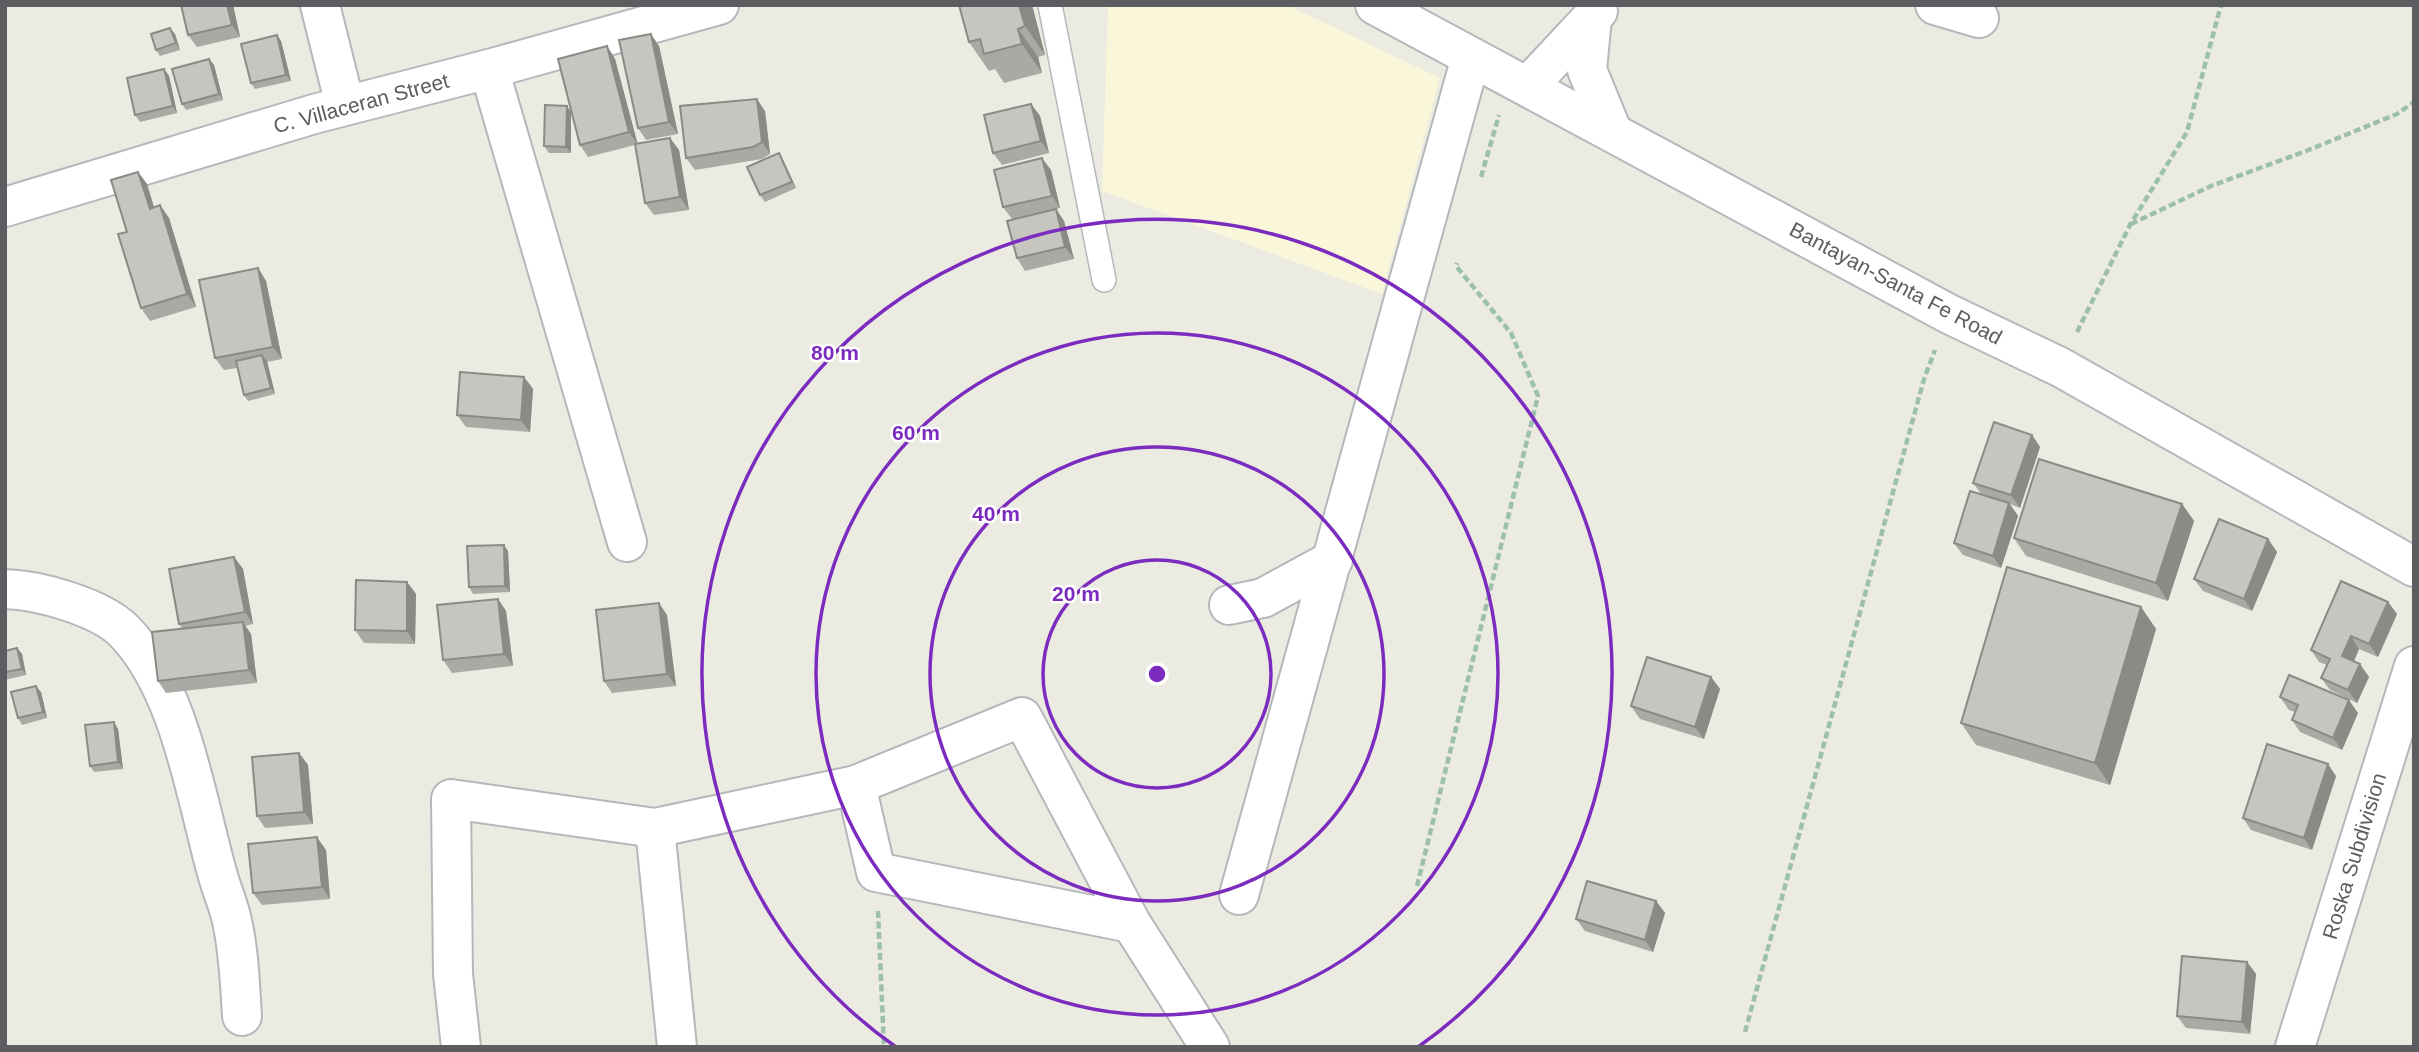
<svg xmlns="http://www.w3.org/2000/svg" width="2419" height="1052" font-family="Helvetica,sans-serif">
  <rect width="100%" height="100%" fill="#ebebe2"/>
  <path fill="#f9f6da" d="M1108,5H1287L1440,78L1382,294L1102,191Z"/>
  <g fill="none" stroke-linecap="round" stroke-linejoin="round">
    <g stroke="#b5b7bb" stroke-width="26">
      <path id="service" d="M1050,5L1104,280"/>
    </g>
    <g stroke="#b5b7bb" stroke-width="42">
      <g id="minor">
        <path d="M320,5L345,105"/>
        <path d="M1935,5L1979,18"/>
        <path d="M1592,18L1587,70L1612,131"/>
        <path d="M489,69L627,542"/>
        <path d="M1528,86L1598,11"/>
        <path d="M5,589C39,590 100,607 124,631C181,689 196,799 218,876C222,891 229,906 232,921C239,952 240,985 242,1016"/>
        <path d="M1229,605L1263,598L1333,560"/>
        <path d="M856,785L876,872L1131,923"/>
        <path d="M655,828L677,1047"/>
        <path d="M1239,895L1471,57"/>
        <path d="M461,1047L453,974L451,799L655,828L856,785L1022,717L1131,923L1210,1047"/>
        <path d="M2295,1047L2414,666"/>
      </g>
    </g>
    <g stroke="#b6b8bd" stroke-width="42">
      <g id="secondary">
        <path d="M1375,5L1949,314L2060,367L2414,567"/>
        <path d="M5,207L314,114L489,69L719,5"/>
      </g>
    </g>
    <g stroke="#9cc0ab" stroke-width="4.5" stroke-dasharray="7 3.5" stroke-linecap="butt">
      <path d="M1481,177L1499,115"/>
      <path d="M2131,224L2211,186L2306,151L2397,114L2414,102"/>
      <path d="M2077,332L2130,225L2187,132L2221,5"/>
      <path d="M1417,886L1538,396L1511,333L1456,266L1457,263"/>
      <path d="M878,911L884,1047"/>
      <path d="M1745,1032L1924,379L1935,350"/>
    </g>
    <use href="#service" stroke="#fff" stroke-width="23"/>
    <use href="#minor" stroke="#fff" stroke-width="38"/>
    <use href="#secondary" stroke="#fff" stroke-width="38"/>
  </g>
  <g fill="#aba9a4">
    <path d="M181,5H233L240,37L197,47L188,35Z"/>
    <path d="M959,5H1032L1045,55L1038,57L1042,73L1004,83L995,69L989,71L969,42Z"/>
    <path d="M175,34L180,50L160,56L156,50Z"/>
    <path d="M277,35L281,41L291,81L255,89L251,83Z"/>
    <path d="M607,46L615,59L637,143L670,138L679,150L689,210L654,215L645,203L635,145L588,157L580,145Z"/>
    <path d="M659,46L678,134L646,140L638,128Z"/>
    <path d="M209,59L214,65L223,100L186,110L182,104Z"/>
    <path d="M164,69L169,76L177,113L140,122L135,115Z"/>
    <path d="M1031,104L1040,116L1049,153L1002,165L993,153Z"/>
    <path d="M567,106L571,112V153H549L544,146Z"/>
    <path d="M765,111L770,154L762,159L695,170L686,158Z"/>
    <path d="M779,153L783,160L796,188L765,202L760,195Z"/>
    <path d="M1051,170L1060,208L1056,209L1064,221L1074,259L1025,271L1017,258L1012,219L1003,207Z"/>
    <path d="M138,172L147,184L154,207L160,205L169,218L196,307L150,321L141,308L127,232Z"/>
    <path d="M258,268L266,281L282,359L267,362L275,394L248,401L244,395L237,368L224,370L215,358Z"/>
    <path d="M524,377L533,389L530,432L466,427L457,415Z"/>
    <path d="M2032,435L2040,447L2020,508L2010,504L2018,516L2001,568L1963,555L1954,543L1982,495L1973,483Z"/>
    <path d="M2182,504L2194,521L2168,601L2026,556L2014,538Z"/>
    <path d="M2268,539L2277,552L2252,611L2203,591L2194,579Z"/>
    <path d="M508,551L510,592L473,594L469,587Z"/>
    <path d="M234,557L243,569L253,624L245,626L251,634L257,683L166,693L158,681L183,629L179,624Z"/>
    <path d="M407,582L416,594L415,644L364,643L355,630Z"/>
    <path d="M498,599L506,611L513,666L452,673L443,660Z"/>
    <path d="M2388,602L2397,614L2378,657L2359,649L2354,661L2369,677L2357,703L2330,690L2321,678L2327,665L2319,662L2311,650Z"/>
    <path d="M2141,607L2156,629L2110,785L1976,745L1961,723Z"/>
    <path d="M667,615L676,686L612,693L604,681Z"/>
    <path d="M17,648L22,654L26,675L5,680V651Z"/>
    <path d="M1711,677L1720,689L1704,739L1640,719L1631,706Z"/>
    <path d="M41,692L47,718L22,725L18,718Z"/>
    <path d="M2280,697L2358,713L2342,750L2300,732L2292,720L2295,712L2289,710Z"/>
    <path d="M118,729L123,769L94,772L90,766Z"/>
    <path d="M299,753L308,765L313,824L265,828L257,816Z"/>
    <path d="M2336,776L2312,850L2251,830L2243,818Z"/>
    <path d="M326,850L330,899L262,905L253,893Z"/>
    <path d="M1656,901L1665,913L1653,952L1585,931L1576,919Z"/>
    <path d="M2247,962L2256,974L2250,1034L2186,1028L2177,1016Z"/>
  </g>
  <g fill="#8b8a86">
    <path d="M227,5H233L240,37L232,25Z"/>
    <path d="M1019,5H1032L1045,55L1025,26Z"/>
    <path d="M170,28L175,34L180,50L176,43Z"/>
    <path d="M1018,29L1038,57L1042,73L1022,44Z"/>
    <path d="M651,34L659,46L678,134L669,122Z"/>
    <path d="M277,35L281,41L291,81L286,75Z"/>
    <path d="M607,46L615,59L638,145L629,132Z"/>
    <path d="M209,59L214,65L223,100L219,94Z"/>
    <path d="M164,69L169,76L177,113L173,106Z"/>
    <path d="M757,99L765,111L770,154L762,142Z"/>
    <path d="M1031,104L1040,116L1049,153L1041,141Z"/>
    <path d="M567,106L571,112V153L566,147Z"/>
    <path d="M670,138L679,150L689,210L680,197Z"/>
    <path d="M779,153L783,160L796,188L792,182Z"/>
    <path d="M1042,158L1051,170L1060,208L1052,196Z"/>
    <path d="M138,172L147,184L158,221L150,209Z"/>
    <path d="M160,205L169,218L196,307L187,294Z"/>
    <path d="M1056,209L1064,221L1074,259L1065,247Z"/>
    <path d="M258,268L266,281L282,359L273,347Z"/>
    <path d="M262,355L267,361L275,394L271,388Z"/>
    <path d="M524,377L533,389L530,432L521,420Z"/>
    <path d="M2032,435L2040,447L2020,508L2011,495Z"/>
    <path d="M2009,503L2018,516L2001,568L1993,556Z"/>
    <path d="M2182,504L2194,521L2168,601L2156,583Z"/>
    <path d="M2268,539L2277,552L2252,611L2244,599Z"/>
    <path d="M504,545L508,551L510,592L505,586Z"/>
    <path d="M234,557L243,569L253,624L245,612Z"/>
    <path d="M407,582L416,594L415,644L407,631Z"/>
    <path d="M498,599L506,611L513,666L504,654Z"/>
    <path d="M2388,602L2397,614L2378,657L2369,644Z"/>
    <path d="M659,603L667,615L676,686L667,674Z"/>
    <path d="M2141,607L2156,629L2110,785L2095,763Z"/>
    <path d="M243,622L251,634L257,683L249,670Z"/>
    <path d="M2351,636L2359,649L2351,668L2342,656Z"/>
    <path d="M17,648L22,654L26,675L22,669Z"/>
    <path d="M2360,664L2369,677L2357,703L2348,690Z"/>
    <path d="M1711,677L1720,689L1704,739L1695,727Z"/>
    <path d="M36,686L41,692L47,718L43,712Z"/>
    <path d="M2349,700L2358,713L2342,750L2333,738Z"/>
    <path d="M114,722L118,729L123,769L118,762Z"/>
    <path d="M299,753L308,765L313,824L304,812Z"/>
    <path d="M2328,764L2336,776L2312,850L2304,838Z"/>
    <path d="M317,837L326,850L330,899L322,887Z"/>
    <path d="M1656,901L1665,913L1653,952L1645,940Z"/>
    <path d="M2247,962L2256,974L2250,1034L2242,1022Z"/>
  </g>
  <g fill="#c7c5bf" stroke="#8b8a86" stroke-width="2">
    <path d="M181,5H227L232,25L188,35Z"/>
    <path d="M959,5H1019L1025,26L1018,29L1022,44L984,54L980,39L969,42Z"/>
    <path d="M170,28L176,43L156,50L151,34Z"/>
    <path d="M651,34L669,122L638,128L619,40Z"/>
    <path d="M277,35L286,75L251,83L241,44Z"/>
    <path d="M607,46L629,132L580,145L558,59Z"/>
    <path d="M209,59L219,94L182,104L172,69Z"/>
    <path d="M164,69L173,106L135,115L127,78Z"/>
    <path d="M757,99L762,142L753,147L686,158L680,106Z"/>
    <path d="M1031,104L1041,141L993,153L984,115Z"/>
    <path d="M545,105L567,106L566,147L544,146Z"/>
    <path d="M670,138L680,197L645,203L635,144Z"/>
    <path d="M779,153L792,182L760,195L747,167Z"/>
    <path d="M1042,158L1052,196L1003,207L994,170Z"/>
    <path d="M138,172L150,209L160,205L187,294L141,308L118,234L127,232L111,180Z"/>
    <path d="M1056,209L1065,247L1017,258L1007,221Z"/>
    <path d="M258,268L273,347L215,358L199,280Z"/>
    <path d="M262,355L271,388L244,395L236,361Z"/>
    <path d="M460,372L524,377L521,420L457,415Z"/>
    <path d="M1994,422L2032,435L2011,495L1973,483Z"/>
    <path d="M2039,459L2182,504L2156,583L2014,538Z"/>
    <path d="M1970,491L2009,503L1993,556L1954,543Z"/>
    <path d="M2219,519L2268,539L2244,599L2194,579Z"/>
    <path d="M504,545L505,586L469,587L467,546Z"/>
    <path d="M234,557L245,612L179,624L169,569Z"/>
    <path d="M2007,567L2141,607L2095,763L1961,723Z"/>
    <path d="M356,580L407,582V631L355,630Z"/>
    <path d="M2341,581L2388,602L2369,644L2351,636L2342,656L2360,664L2348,690L2321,678L2330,659L2311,650Z"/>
    <path d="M498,599L504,654L443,660L437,605Z"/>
    <path d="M659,603L667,674L604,681L596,610Z"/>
    <path d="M243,622L249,670L158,681L152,632Z"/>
    <path d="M17,648L22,669L5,672V651Z"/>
    <path d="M1647,657L1711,677L1695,727L1631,706Z"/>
    <path d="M2289,675L2349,700L2333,738L2292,720L2298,705L2280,697Z"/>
    <path d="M36,686L43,712L18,718L11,692Z"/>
    <path d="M114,722L118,762L90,766L85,725Z"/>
    <path d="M2267,744L2328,764L2304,838L2243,818Z"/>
    <path d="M299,753L304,812L257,816L252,757Z"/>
    <path d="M317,837L322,887L253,893L248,844Z"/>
    <path d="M1587,881L1656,901L1645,940L1576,919Z"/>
    <path d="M2182,956L2247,962L2242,1022L2177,1016Z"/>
  </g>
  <g fill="none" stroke="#7b2cbf" stroke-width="3.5">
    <circle cx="1157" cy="674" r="114"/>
    <circle cx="1157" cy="674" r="227"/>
    <circle cx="1157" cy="674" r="341"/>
    <path d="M896 1047A455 455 0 1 1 1418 1047"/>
  </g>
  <g text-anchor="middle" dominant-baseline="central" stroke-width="5" stroke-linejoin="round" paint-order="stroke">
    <g font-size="21" fill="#5b5d61" stroke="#fff">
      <text transform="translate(361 103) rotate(-15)">C. Villaceran Street</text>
      <text transform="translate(1896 283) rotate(28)">Bantayan-Santa Fe Road</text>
      <text transform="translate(2354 856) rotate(-73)">Roska Subdivision</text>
    </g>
  </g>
  <circle cx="1157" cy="674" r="10" fill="#7b2cbf" stroke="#fff" stroke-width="3.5"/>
  <g font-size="21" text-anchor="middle" font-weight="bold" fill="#7b2cbf" stroke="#fff" stroke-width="5" stroke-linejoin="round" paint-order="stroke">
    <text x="835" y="360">80 m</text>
    <text x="916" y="440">60 m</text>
    <text x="996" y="521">40 m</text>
    <text x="1076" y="601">20 m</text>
  </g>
  <rect width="2419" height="1052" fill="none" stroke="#5b5d61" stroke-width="14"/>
</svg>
